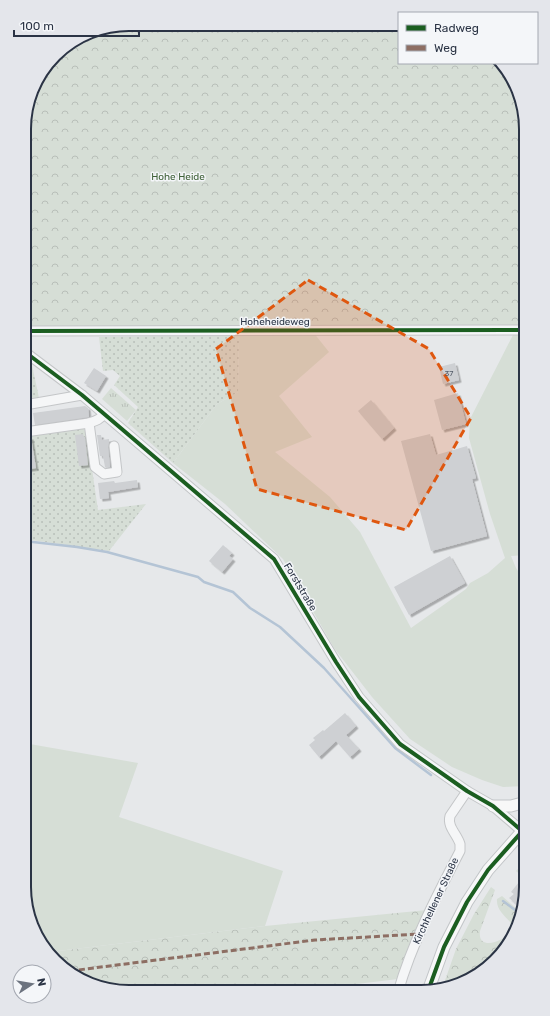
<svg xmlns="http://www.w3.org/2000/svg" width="550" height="1016" font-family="Rubik,sans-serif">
  <defs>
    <pattern id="forest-crowns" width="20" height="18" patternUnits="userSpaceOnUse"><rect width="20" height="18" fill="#d6ded6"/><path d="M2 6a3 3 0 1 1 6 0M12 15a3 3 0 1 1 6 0" fill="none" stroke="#b8bfb9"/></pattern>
    <pattern id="park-tufts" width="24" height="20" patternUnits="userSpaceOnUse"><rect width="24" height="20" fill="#d6ded6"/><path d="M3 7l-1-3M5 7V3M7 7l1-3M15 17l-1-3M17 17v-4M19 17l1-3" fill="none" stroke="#b8bfb9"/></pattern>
    <pattern id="garden-dots" width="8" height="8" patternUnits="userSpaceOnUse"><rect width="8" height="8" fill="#d6ded6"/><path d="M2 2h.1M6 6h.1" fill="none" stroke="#b8bfb9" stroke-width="1.8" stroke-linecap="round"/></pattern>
    <filter id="shadow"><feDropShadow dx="2.5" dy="2.5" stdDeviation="0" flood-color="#0004"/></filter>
  </defs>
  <rect width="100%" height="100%" fill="#e6e8ea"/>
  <g fill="#d6ded6">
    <path d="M313,332L329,352L279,396L312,437L275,452L330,497L360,532L411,628L466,589L470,583L488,573L505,558L490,514L469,438L470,419L514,333H526V555L511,556L516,568L526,583V786L503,787L482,780L452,767L410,739L372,697L334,648L283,559L225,504L173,463L217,404L238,392L239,335Z"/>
    <path d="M24,743L138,763L119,817L283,871L265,926L50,952L29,921L24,887Z"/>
    <path d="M526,860V880L516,871Z"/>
  </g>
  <g fill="url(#forest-crowns)">
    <path d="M129,24L399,26V63H499L521,95L526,129V327L25,331V115L35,82L59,50L89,32Z"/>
    <path d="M491,887L495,890L480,931C477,951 504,942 509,932C511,929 511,926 510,922C504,915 496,909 497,899L502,896L519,911L504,951L455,987L442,989L456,949L474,914Z"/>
    <path d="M427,910L398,979L291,992L115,991L60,966L50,952L265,926Z"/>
  </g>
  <path fill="url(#park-tufts)" d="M111,388L136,410L127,421L102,399Z"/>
  <g fill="url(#garden-dots)">
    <path d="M239,335L238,392L217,404L173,463L128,423L138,407L114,385L120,376L113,370L103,371L99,337Z"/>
    <path d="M25,360L32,365L39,398L25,401Z"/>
    <path d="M84,427L92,469L98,510L146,504L109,551L24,539L25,435Z"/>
  </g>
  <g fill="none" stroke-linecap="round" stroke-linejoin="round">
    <g stroke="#b4c4d5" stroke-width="2.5">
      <path d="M24,541L77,547L107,552L198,577L204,582L233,592L250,608L280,627L324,668L395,748L431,775"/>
      <path d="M503,901L519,913"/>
    </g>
  </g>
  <g fill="#ced0d3" filter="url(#shadow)">
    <path d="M455,363L459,380L443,384L439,367Z"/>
    <path d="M94,368L106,376L97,391L84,383Z"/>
    <path d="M458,393L466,424L442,430L434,400Z"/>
    <path d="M371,400L394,428L382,439L358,411Z"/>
    <path d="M85,406L88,408L89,417L35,425L33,413Z"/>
    <path d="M83,434L84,437H85L88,465L79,466L75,435Z"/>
    <path d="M430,434L436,455L467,446L476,478L472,479L487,536L431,551L401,441Z"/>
    <path d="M97,435H101L102,440L109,439V442L108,447L110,467L106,468L105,467L103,456H100Z"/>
    <path d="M31,437L36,468L24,470V463H27L24,448L25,438Z"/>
    <path d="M137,480L138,487L108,492L109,498L100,499L98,483L114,481L115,483Z"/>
    <path d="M223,545L232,553L229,556L233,559L222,572L209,561Z"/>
    <path d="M450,556L465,583L409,615L394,587Z"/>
    <path d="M345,713L356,726L346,735L359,749L350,757L336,741L319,757L309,745L315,740L313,738L323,730L324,731Z"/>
    <path d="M526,877V894L521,908L509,898L514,894L511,892L519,882L521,883Z"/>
    <path d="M382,985V992H362V987Z"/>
  </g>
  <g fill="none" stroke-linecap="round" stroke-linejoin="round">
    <g stroke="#c4c6c8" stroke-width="11">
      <g id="minor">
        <path d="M25,331L526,330"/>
        <path d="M25,352L82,395L274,559L336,662L359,697L400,744L467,791L493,806L522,831"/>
        <path d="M25,405L82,395"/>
        <path d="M89,423L95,467L104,474L117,472L114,446"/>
        <path d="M25,432L89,423C95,421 100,420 104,414"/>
        <path d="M398,992C412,943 437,895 460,851C460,848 460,846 460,844C457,834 447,827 450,816L467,791"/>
      </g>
    </g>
    <g stroke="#c2c5c8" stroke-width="13">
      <g id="major">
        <path d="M493,806H511L526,802"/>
        <path d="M428,991L444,947L467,902L488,870L526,827"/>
      </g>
    </g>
    <use href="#minor" stroke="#f5f6f7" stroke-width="9"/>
    <use href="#major" stroke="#f8f8f8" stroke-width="11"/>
    <path stroke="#8d6e63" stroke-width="3" stroke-dasharray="6 3" stroke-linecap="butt" d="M70,971L315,940L420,934"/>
    <g stroke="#f4f6f9" stroke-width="6">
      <g id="cycleway">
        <path d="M25,331L526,330"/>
        <path d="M25,352L82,395L274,559L336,662L359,697L400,744L467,791L493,806L522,831"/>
        <path d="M428,991L444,947L467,902L488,870L526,827"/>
      </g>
    </g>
    <use href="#cycleway" stroke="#1b5e20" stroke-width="4"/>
  </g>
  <path fill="#df570f" fill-opacity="0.2" stroke="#df570f" stroke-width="3" stroke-dasharray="8 5" stroke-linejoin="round" d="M308,280L429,349L471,418L406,530L257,489L216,349Z"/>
  <g text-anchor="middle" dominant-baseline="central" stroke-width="3" stroke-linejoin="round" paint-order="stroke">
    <g font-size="8" fill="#545c69">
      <text x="449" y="373">37</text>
    </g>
    <g font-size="10" fill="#3f6138" stroke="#f4f6f9">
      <text x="178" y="177">Hohe Heide</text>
    </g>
    <g font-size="10" fill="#2b3445" stroke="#f4f6f9">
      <text x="275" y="322">Hoheheideweg</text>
      <text transform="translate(300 587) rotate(59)">Forststraße</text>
      <text transform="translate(436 901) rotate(-65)">Kirchhellener Straße</text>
    </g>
  </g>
  <path d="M0 0H550V1016H0ZM129 31H421A98 98 0 0 1 519 129V887A98 98 0 0 1 421 985H129A98 98 0 0 1 31 887V129A98 98 0 0 1 129 31Z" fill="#e4e6eb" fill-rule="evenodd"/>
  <path fill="none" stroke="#2b3445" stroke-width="2" d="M129 31H421A98 98 0 0 1 519 129V887A98 98 0 0 1 421 985H129A98 98 0 0 1 31 887V129A98 98 0 0 1 129 31Z"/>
  <rect x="398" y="12" width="140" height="52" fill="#f4f6f9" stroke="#a4a8b1"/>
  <rect x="406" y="25" width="20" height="6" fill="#1b5e20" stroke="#a4a8b1"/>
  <text x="434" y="32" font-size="12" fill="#2b3445">Radweg</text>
  <rect x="406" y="45" width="20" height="6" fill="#8d6e63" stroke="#a4a8b1"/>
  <text x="434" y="52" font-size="12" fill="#2b3445">Weg</text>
  <g transform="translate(32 984) rotate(78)"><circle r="19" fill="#f4f6f9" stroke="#a4a8b1"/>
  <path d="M0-3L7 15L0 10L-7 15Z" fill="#6c737f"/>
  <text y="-6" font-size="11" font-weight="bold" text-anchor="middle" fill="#2b3445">N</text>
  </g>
  <path d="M14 30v6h125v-6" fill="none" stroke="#2b3445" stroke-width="2"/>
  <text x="20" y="30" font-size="12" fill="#2b3445" stroke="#f4f6f9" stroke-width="3" paint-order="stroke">100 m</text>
</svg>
